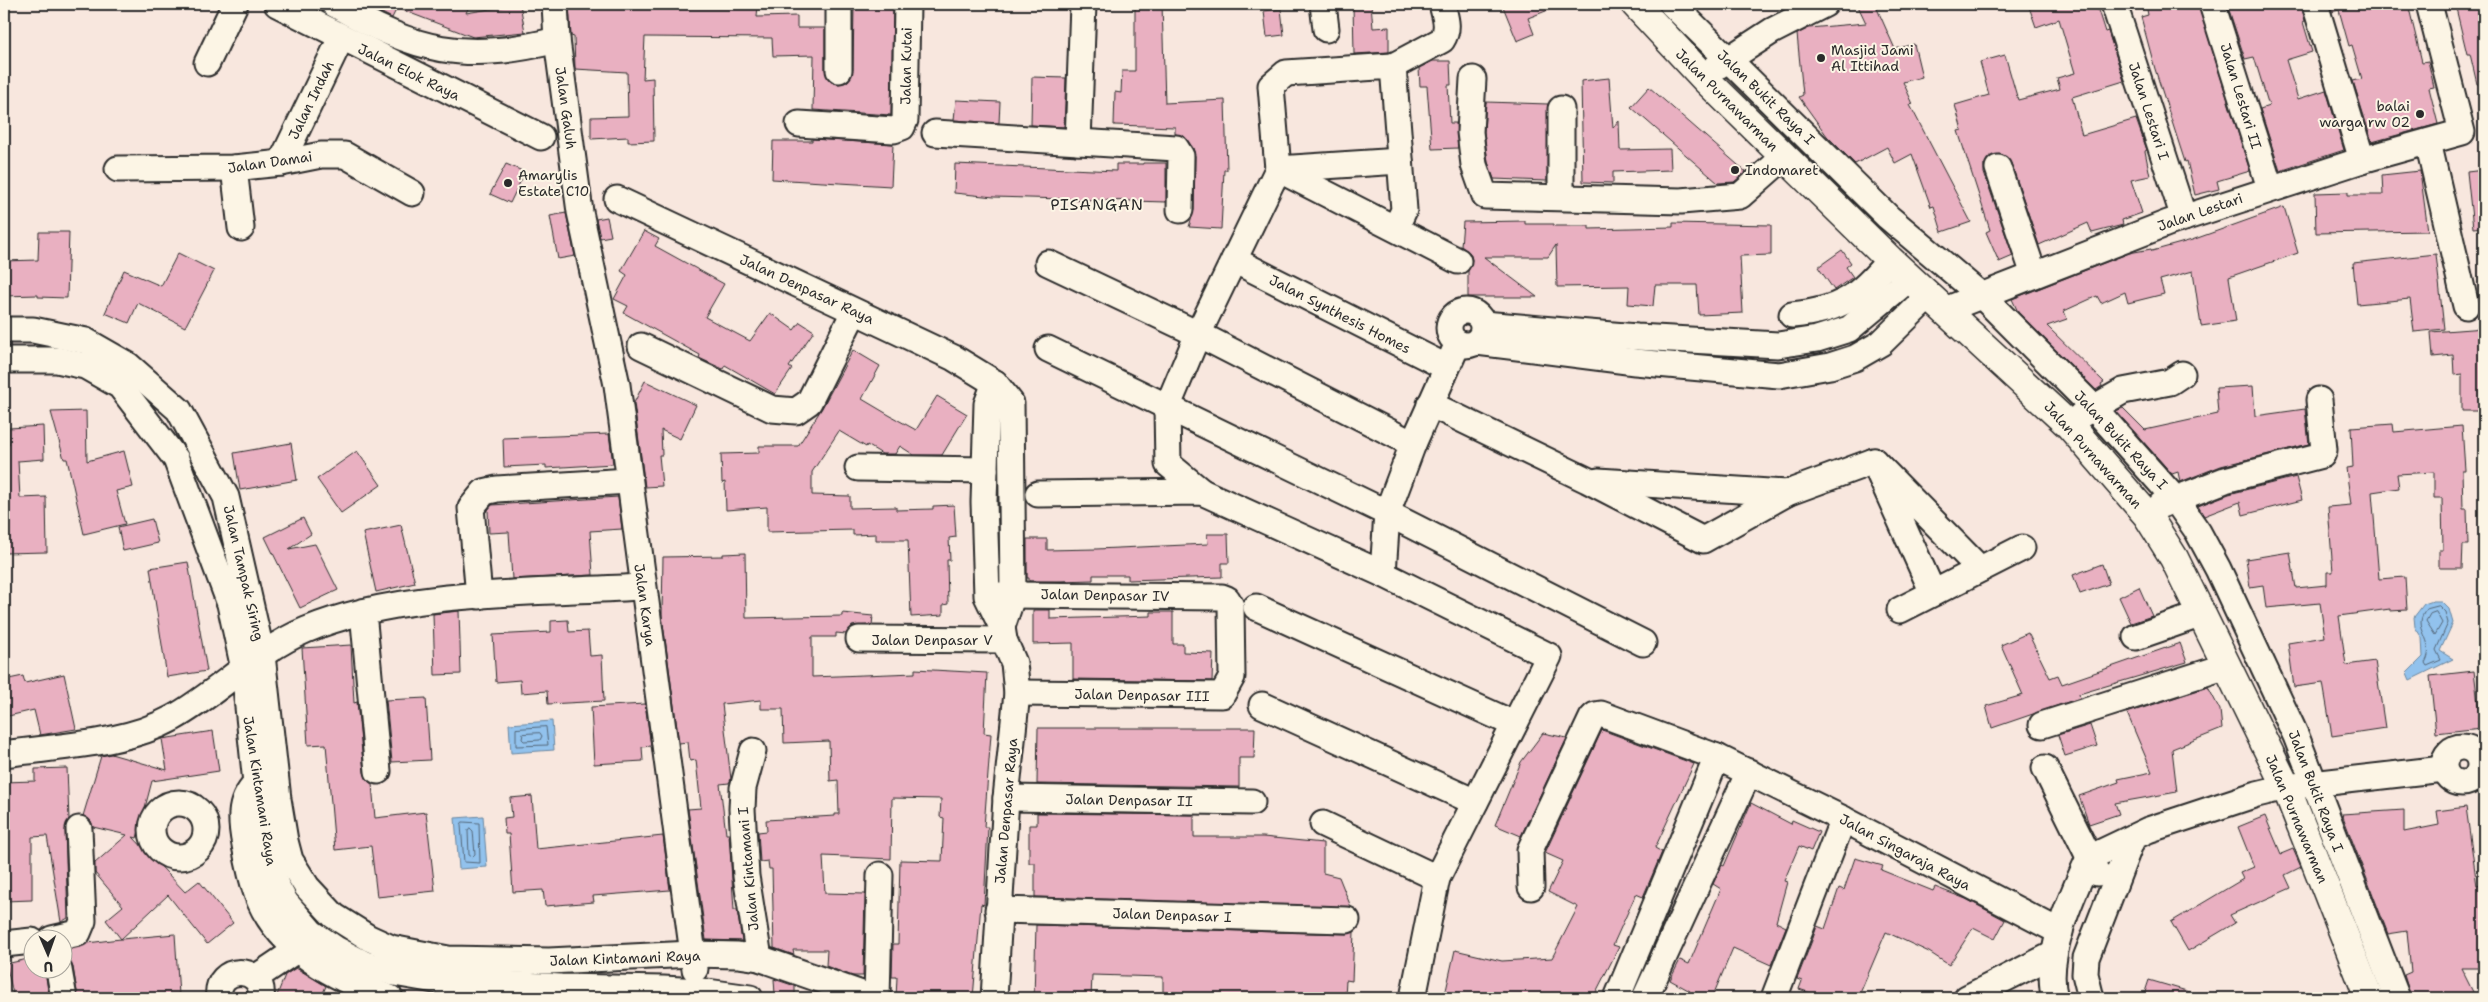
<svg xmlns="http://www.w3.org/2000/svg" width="2488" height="1002" font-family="'Shantell Sans',sans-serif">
  <rect width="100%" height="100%" fill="#f8e7de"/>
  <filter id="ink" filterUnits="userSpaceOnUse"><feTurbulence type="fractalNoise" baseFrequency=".02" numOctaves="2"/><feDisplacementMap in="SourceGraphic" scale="10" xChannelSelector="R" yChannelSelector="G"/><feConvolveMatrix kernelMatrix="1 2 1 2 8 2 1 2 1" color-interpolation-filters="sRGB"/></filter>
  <g filter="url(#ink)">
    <g fill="#92c2ed" stroke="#69869f">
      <path d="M2433,601H2441L2449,609L2453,623L2440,651L2453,659L2410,680L2407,673L2423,657L2422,638L2415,627L2414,617L2424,604Z"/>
      <path d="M552,721L554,750L511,753L509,724Z"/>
      <path d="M483,816L487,867L459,869L455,818Z"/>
    </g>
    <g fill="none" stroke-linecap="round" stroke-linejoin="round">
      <g stroke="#546779" stroke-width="1">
        <path d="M2439,606L2445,612L2448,623L2436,650L2441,660L2427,666L2425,663C2438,640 2409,628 2427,609Z"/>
        <path d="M2436,612L2442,623L2435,635L2426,621L2430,614Z"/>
        <path d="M546,727L548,745L516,746V729Z"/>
        <path d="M540,733L542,736L540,740L524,741L522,739L523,734Z"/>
        <path d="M463,822L479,823L480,863L464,862L461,825Z"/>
        <path d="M470,828L473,831L475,854L472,857L469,855L468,831Z"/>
      </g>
    </g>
    <g fill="#e9b0c1" stroke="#2b2b2b">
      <path d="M369,4H470L466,13L520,4L525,32L473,37L397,8L392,18L368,6Z"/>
      <path d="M569,4H758L757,17L797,16V28H825V70L831,82L839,84L847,82L853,70L854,4H893L891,115L813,110L814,55L773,56L772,38L645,37L643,79L653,78L654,141L628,142V137L591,139V117L628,116L627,72L575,69L574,37L571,36Z"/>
      <path d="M1135,4H1162L1165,103L1225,100L1227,170H1224L1221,229L1189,227L1194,210L1195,156L1193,148L1184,136L1175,134V127L1114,125L1115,92L1121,93L1122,71H1135Z"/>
      <path d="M1353,4H1371L1373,28L1389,27V52L1354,54Z"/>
      <path d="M1502,4H1561V5L1528,18L1534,34L1517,41Z"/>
      <path d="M1857,4H1875L1895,49L1914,44L1922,77L1903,82L1913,104L1910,105L1971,222L1942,232L1934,206L1931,207L1912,154L1895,163L1887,147L1855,164L1827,136L1799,97L1803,95L1797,34L1809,28L1866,23Z"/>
      <path d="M2028,4H2096L2105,32L2108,31L2124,81L2072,97L2082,135L2136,119L2147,150L2145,151L2150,176L2131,180L2142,213L2122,220L2123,225L2092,233L2088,223L2039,245L2011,163L2001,154L1993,155L1984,165V173L2013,256L1999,262L1986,232L1990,230L1958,131L1962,130L1955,105L1989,95L1980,62L2005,55L2018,100L2060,89L2057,78L2075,73L2059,19L2036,27Z"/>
      <path d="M2146,4H2198L2250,171L2217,181L2219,189L2195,195L2187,161L2185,162L2155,69L2141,17L2148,15Z"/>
      <path d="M2227,4H2301L2305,21L2303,22L2312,52L2286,60L2298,99L2326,90L2344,150L2280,171L2260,109L2269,106L2254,57L2245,59Z"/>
      <path d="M2330,4H2408L2422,62L2428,61L2434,87L2429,88L2438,124L2372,142L2353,81L2362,79L2352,45L2349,46L2339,10L2332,12Z"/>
      <path d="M2455,4H2482L2484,14V84H2477L2470,54H2467Z"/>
      <path d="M1281,9L1284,35L1267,37L1264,11Z"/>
      <path d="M1433,61H1450L1451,85H1448L1450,123H1456L1458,148L1432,149L1427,86H1420L1419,68Z"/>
      <path d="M1032,77L1066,78L1064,127L1031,125Z"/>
      <path d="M1609,78L1613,128L1619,121L1620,150L1670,149L1671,170L1613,172V183L1583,182L1581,81Z"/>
      <path d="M1649,87L1746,172L1734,182L1718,183L1631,107Z"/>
      <path d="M956,100L1000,102L999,123L954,120Z"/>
      <path d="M1486,102L1548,104L1547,181L1494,179L1488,162L1484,132Z"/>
      <path d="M812,139L893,144L891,186L772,179L773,141H812Z"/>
      <path d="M1143,163H1166V202L994,197L954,193L955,164L1116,171V164H1143Z"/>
      <path d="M506,164L525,172L510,203L490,194Z"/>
      <path d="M2484,170V227L2473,228L2467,172Z"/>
      <path d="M2420,171L2428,231L2316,233L2315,193L2348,192V195H2383L2382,175Z"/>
      <path d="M2284,207L2298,253L2229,277L2236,321L2201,326L2193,271L2160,280L2164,294L2128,303L2125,292L2101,303L2097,296L2064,311L2067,319L2047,326L2104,382L2101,384L2102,386L2096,390L2018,312L2012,299L2129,253L2151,249L2152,251L2192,240Z"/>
      <path d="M566,213L575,256L558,259L550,216Z"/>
      <path d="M607,217L611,236L600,238L596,219Z"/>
      <path d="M1525,221V224H1554V226H1589V229L1673,227V223L1771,225V255L1740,256L1743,313L1699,315L1697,285H1655L1653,306L1628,304L1629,286L1557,287L1556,245L1548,257H1484L1537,297H1468V271L1472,260L1470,253L1461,246L1463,222Z"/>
      <path d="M644,231L659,239L655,246L724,284L705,317L750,341L770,313L794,330L800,322L814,331L789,367L792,369L775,394L725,365L723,369L699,358L700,355L624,313L628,306L614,299L627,275L621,271Z"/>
      <path d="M39,232H69L67,298L38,297V295L4,296V261L38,260Z"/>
      <path d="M1842,250L1851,263L1846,267L1853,277L1834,290L1818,267Z"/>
      <path d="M178,253L214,271L185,327L138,303L129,323L105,313L124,270L161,286Z"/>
      <path d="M2436,254L2444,329L2414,332L2410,299L2357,304L2353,263Z"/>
      <path d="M2484,328V411H2462V374L2454,375L2453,355L2433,357L2431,332Z"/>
      <path d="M853,350L880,366L862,399L889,415L916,430L937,396L967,414L942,455H914L900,446L895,454H882L867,445L866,447L839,431L812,472V495L850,496V508L896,507V510L933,509V506L954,505L956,537L949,538L950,560H947L948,604L943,605V615L911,617L908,540H876V534L853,535V530L767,532V507L726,510L725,482L722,483L721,454L759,453V446H798L822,408Z"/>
      <path d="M645,381L696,405L680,439L661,430L662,455H659L662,486L645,487L634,403Z"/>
      <path d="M2253,386L2255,416L2305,409L2309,444L2221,466L2180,482L2178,472L2172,474L2116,411L2123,408L2145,430L2218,414L2216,388Z"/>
      <path d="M86,411L87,461L124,451L133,487L116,491L125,524L84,534L67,459H64L51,412Z"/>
      <path d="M2393,424L2394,432L2462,426L2465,470H2462L2463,509H2467L2468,545H2463L2462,568H2439V550H2443L2442,498H2434V472L2397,474L2399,488L2372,492L2379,579L2405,577L2407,610L2390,611V609L2339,616L2346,665L2375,661L2385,728L2332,736L2323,683L2294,687L2288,643L2325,637L2320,603L2266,608L2263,585L2250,587L2246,559L2290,552L2296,588L2327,585V572H2333L2328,507L2351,505L2346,468L2353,467L2351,427Z"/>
      <path d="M43,426L44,459L18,461L20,498L46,497L47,552L4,553V445H9V428Z"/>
      <path d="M609,434L613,464L546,468V465L504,467L503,438Z"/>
      <path d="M291,443L297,480L240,490L234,453Z"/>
      <path d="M357,451L381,485L341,513L317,479Z"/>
      <path d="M2296,477L2302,500L2243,515L2240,502L2204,516L2198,506L2229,494Z"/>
      <path d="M618,497L622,529L590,531L593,575L512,579L509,532L489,533L488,510L492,505Z"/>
      <path d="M303,518L311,534L289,549L315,544L338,590L300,608L265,537Z"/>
      <path d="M152,519L158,543L123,551L118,527Z"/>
      <path d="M401,525L415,583L376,592L363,533Z"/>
      <path d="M1207,534H1228L1229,563H1222V577L1128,580V575H1093V580L1058,581H1029V578H1027V539H1047V550L1096,549L1208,544Z"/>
      <path d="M745,553L746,618L842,616V613L873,616L872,625L852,626L846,634L836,633V637H812V677L915,673V669L987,673L984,733L991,734L984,827H988L984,905L981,904L973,998H896L897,977H892L893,944H898L900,860L942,861L944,818L940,817L941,799L892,798L891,859L823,856L825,893L865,894L863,976H852L826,966L827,950H793L794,955L774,948L772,869H769L768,861L760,862L758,832L767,831L766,820L835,816V814H839L838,780L830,781L829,741L784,743L783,709H761V700L722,704L731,779L729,783L720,784L726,834H729L734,910H737L742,941L706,940L688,809L701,808L696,760L690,761L688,742L679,743L662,616L663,557L723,556V554Z"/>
      <path d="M188,562L207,671L167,677L150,568Z"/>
      <path d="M2102,564L2109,584L2080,594L2073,575Z"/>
      <path d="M2139,587L2152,616L2131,623L2119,597Z"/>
      <path d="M1033,610H1050V619L1151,616V612H1173V644H1183V652L1213,653L1212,681L1073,679V643L1033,644Z"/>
      <path d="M459,611L461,674L435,675L433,614Z"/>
      <path d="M568,620L569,632L588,631L590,656L602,655L604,701L548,704L547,691L521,693L520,680L496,682L493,635L551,632V621Z"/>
      <path d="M2028,633L2050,678L2058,675L2062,684L2180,643L2187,662L2079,694L2080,698L1992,728L1986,706L2023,695L2001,645Z"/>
      <path d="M351,645L354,703L357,702L364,772L367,780L372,784L375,818L426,812L435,891L377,897L371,846L335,850L326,744L308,745L302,648Z"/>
      <path d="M2474,671L2481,728L2436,733L2430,676Z"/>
      <path d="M64,674L76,729L40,735L34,710L4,717V680L23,676L25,683Z"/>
      <path d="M2208,687L2220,710L2222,729L2172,749L2177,792L2115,803L2119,814L2089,824L2079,796L2119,782L2118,779L2152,772L2127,713Z"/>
      <path d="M426,698L430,760L392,762L386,700Z"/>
      <path d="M645,704L651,746L642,747L643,761L594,764L591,707Z"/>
      <path d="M2090,725L2097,746L2065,756L2058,735Z"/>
      <path d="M1038,728H1255L1254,758H1239V787L1037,784Z"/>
      <path d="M1602,730L1694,764L1655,848L1662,852L1643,897L1636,894L1613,945L1619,947L1593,998H1458L1445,995L1455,950L1502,961L1552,958L1578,907L1548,892L1563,861L1545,853Z"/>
      <path d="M213,731L219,771L152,781L137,838L133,837L185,892L199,881L233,923L207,944L168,895L121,939L106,920L123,906L95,873V863L127,835L93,827L91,821L83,816L101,756L111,754L167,770L162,739Z"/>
      <path d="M1543,733L1567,738L1521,836L1495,825L1521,762Z"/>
      <path d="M67,768L69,819L65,830L68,918L61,922L47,836L32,837V900L4,901V782L35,781V769Z"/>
      <path d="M532,796L536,849L663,836L670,890L593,896L594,902L545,906L543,890L513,892L509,834H505L504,818L512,817L510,798Z"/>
      <path d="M1751,803L1791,824L1792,820L1819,832L1811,851L1799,846L1784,881L1787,882L1776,922L1786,927L1771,965L1733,948L1712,998H1686L1690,991L1670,980L1680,960L1689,964L1721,889L1713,884L1722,865L1724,866Z"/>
      <path d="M2466,807L2477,886L2484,884V968H2461L2476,998H2411L2404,975L2411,972L2407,931L2388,934L2342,814L2404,810V832L2439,825L2437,811Z"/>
      <path d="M1037,813L1194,815V837H1263L1323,843V873L1339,877L1351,907L1035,897V863H1029V825H1037Z"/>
      <path d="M2265,816L2281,854L2293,849L2301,867L2285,875L2291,888L2230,915L2235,923L2188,951L2171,922L2243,879L2240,873L2254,867L2238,827Z"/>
      <path d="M1855,858L1883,866L1881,870L1933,891L1935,887L1966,899L2005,920L1995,939L1973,928L1949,965L1929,952L1886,932L1858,998H1825L1799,989L1802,981L1797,979L1813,938L1817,926L1825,929L1839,888L1844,890Z"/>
      <path d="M1036,925L1347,934L1354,932L1352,981L1346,980L1345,998H1163V977L1092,975L1091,998H1034Z"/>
      <path d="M175,934L179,995L78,998L73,967L66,958L67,950L88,943L111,940Z"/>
      <path d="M32,958V970H45L49,998H14L6,964Z"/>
      <path d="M296,968L326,986L321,998H276L285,975Z"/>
      <path d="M774,979L795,986V994L775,995Z"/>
      <path d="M2149,980L2197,994L2196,998H2143Z"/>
    </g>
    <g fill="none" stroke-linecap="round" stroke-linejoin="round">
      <g stroke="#2b2b2b" stroke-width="29">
        <g id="minor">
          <path d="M277,4L541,137"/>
          <path d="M334,4C417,52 463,63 557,40"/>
          <path d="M555,4L557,40L580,212L617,385L695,969"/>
          <path d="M839,4V70"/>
          <path d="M1323,4L1326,29"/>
          <path d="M1672,4L1888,217L1983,297L2093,407L2175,499L2198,532L2218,569L2296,736L2397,998"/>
          <path d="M2114,4L2184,218"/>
          <path d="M2212,4L2270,188"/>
          <path d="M2315,4L2362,160"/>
          <path d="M207,63L235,4"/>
          <path d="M1393,66L1442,40C1450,28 1445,17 1442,4"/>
          <path d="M1715,68L1772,31L1825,4"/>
          <path d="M1473,79L1470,132L1474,165L1485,196L1681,201L1740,196L1784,157"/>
          <path d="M799,124L894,130L902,127L905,120L907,4"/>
          <path d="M935,133L1176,148L1181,156L1180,210"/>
          <path d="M1078,142L1083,4"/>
          <path d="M2428,142L2466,306"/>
          <path d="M281,163L341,38"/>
          <path d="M234,168L241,228"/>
          <path d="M1998,168L2034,275"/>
          <path d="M118,169L234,168L281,163L321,155H345L412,193"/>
          <path d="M1561,197V109"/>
          <path d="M617,199L954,358L995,383L1011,403L1013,594L1002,627"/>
          <path d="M1396,227L1404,210L1393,66L1286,73L1271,86L1278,169L1458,261"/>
          <path d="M1234,260L1446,367"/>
          <path d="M1048,263L1198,334L1413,444"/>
          <path d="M1945,310L2168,223L2362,160L2462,132L2429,4"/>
          <circle cx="1466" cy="328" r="17"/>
          <path d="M1792,315C1843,310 1857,297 1890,260"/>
          <path d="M1483,324L1637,337L1778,345L1817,339L1849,329L1910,278"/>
          <path d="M4,330H33L86,341L128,365L179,410L226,497L262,655L278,799L285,841L290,860L307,887L334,916L369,938L391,948L448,959L549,961L692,954L738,955L759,958L873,998"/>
          <path d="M1477,342L1635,362L1779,375L1830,366L1855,358L1881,343L1929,296"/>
          <path d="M641,346L772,409L796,411L809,402L854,312"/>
          <path d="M1048,349L1387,513L1643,643"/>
          <path d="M4,360H57L85,366L120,386L176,459L230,604L244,669L256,783L269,860L276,885L286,903L311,932L336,949L365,964L394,973L440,981L561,987L663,989L700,991L750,998"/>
          <path d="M1430,404L1587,480L1703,540L1787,493L1874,461"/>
          <path d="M2081,415L2123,391L2170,382L2182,374"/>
          <path d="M1874,461L1980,569"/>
          <path d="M858,468L985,470"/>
          <path d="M1880,475L1933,593"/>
          <path d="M1598,481L1787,493"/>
          <path d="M1202,492L1168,464L1167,408L1198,334L1278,169L1400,161"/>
          <path d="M1038,494L1202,492L1383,574L1549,656L1437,878L1413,998"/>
          <path d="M2161,505L2225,480L2322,455L2324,450L2319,400"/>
          <path d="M1383,574L1387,513L1413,444L1458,343"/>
          <path d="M997,595L1222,597L1227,599L1231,606L1232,677L1222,695L1017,693"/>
          <path d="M479,596L471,508L484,492L497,489L629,481"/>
          <path d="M1256,607L1514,724"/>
          <path d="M1900,610L2022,548"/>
          <path d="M363,612L378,771"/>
          <path d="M2136,637L2202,614"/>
          <path d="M859,639L1004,640"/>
          <path d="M1262,705L1475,802"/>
          <path d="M2042,725L2227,666"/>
          <circle cx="2462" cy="765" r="18"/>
          <path d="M753,751L743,788L742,809L746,876L759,958"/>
          <path d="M4,754C59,746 124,745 173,718C220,692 256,651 306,630C400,590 539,593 642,587"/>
          <path d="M2045,768L2097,873"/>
          <path d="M260,780C238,799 240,819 245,845C248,862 251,878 257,894C277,950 338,980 390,998"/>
          <path d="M1006,798L1252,802"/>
          <circle cx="179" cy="830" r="27"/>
          <path d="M1323,824L1437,878"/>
          <path d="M2089,858L2148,830L2257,794L2286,787L2443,769"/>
          <path d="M1531,887L1530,850L1592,718L1595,715L1601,714L1717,757L1843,819L2060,932"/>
          <path d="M998,910L1347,920"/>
          <path d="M52,939L78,933L83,921L79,829"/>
          <path d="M4,944L32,941"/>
          <path d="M59,970L64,998"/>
          <path d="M255,978L298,949"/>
          <path d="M219,998C214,964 266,964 261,998"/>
          <path d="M877,998L880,875"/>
          <path d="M994,998L1006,798L1017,693L1014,663L1004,640L1002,627L987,596L984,502L987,404L995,383"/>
          <path d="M1617,998L1717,757"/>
          <path d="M1645,998L1749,772"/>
          <path d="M1774,998L1843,819"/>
          <path d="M1967,998L2054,954"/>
          <path d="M2055,998C2043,958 2072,895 2089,858"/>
          <path d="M2091,998L2085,974L2086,958L2132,839"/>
        </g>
      </g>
      <g stroke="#2b2b2b" stroke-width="31">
        <path id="tertiary" d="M1635,4L1705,79L1890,260L2070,426L2147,515L2174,558L2286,787L2369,998"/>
      </g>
      <use href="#minor" stroke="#fcf5e5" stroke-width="25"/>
      <use href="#tertiary" stroke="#fcf5e5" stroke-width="28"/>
    </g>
  </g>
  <g fill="#2b2b2b" stroke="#fcf5e5" stroke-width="2">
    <circle cx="1821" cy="58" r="5"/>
    <circle cx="2420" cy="114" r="5"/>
    <circle cx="1735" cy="170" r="5"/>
    <circle cx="508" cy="183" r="5"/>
  </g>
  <g text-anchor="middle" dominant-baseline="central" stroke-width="4" stroke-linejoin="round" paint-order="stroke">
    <g font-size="14" fill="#2b2b2b" stroke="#fcf5e5" text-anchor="start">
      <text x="1831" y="50">Masjid Jami<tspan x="1831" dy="16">Al Ittihad</tspan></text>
      <text x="2410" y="106" text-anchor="end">balai<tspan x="2410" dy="16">warga rw 02</tspan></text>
      <text x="1745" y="170">Indomaret</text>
      <text x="518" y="175">Amarylis<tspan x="518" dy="16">Estate C10</tspan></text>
    </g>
    <g font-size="14" fill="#2b2b2b" stroke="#fcf5e5">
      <text transform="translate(906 66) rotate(-89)">Jalan Kutai</text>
      <text transform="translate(409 72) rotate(26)">Jalan Elok Raya</text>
      <text transform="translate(2241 96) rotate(73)">Jalan Lestari II</text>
      <text transform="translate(1766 97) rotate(44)">Jalan Bukit Raya I</text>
      <text transform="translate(311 100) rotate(-64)">Jalan Indah</text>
      <text transform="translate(1727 100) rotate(45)">Jalan Purnawarman</text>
      <text transform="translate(566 108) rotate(82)">Jalan Galuh</text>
      <text transform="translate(2149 111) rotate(72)">Jalan Lestari I</text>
      <text transform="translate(270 162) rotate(-8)">Jalan Damai</text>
      <text transform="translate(2200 212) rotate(-19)">Jalan Lestari</text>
      <text transform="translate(807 289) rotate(25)">Jalan Denpasar Raya</text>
      <text transform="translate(1340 314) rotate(27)">Jalan Synthesis Homes</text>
      <text transform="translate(2121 440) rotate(47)">Jalan Bukit Raya I</text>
      <text transform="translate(2093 455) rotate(48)">Jalan Purnawarman</text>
      <text transform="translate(244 573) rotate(77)">Jalan Tampak Siring</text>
      <text transform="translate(1105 595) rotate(1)">Jalan Denpasar IV</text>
      <text transform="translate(645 605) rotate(82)">Jalan Karya</text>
      <text x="932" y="640">Jalan Denpasar V</text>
      <text transform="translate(1142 695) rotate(1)">Jalan Denpasar III</text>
      <text transform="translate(260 791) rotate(81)">Jalan Kintamani Raya</text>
      <text transform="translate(2316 791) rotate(69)">Jalan Bukit Raya I</text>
      <text transform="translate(1129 800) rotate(1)">Jalan Denpasar II</text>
      <text transform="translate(1006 811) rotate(-85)">Jalan Denpasar Raya</text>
      <text transform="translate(2297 819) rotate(67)">Jalan Purnawarman</text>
      <text transform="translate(1905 852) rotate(28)">Jalan Singaraja Raya</text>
      <text transform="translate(748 869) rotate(-95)">Jalan Kintamani I</text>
      <text transform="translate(1172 915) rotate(2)">Jalan Denpasar I</text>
      <text transform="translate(625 958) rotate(-2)">Jalan Kintamani Raya</text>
    </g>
    <g font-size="16" letter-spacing="1" fill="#2b2b2b" stroke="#fcf5e5">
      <text x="1097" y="204">PISANGAN</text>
    </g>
  </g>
  <rect width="2488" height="1002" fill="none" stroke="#fcf5e5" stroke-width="20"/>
  <rect x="10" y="10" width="2468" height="982" fill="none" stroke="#2b2b2b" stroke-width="2" filter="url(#ink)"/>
  <g transform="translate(48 954) rotate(178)"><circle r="24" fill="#fcf5e5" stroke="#a8a49b"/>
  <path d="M0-4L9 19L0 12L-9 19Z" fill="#2b2b2b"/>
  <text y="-8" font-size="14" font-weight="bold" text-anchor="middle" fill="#2b2b2b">U</text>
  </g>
</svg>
